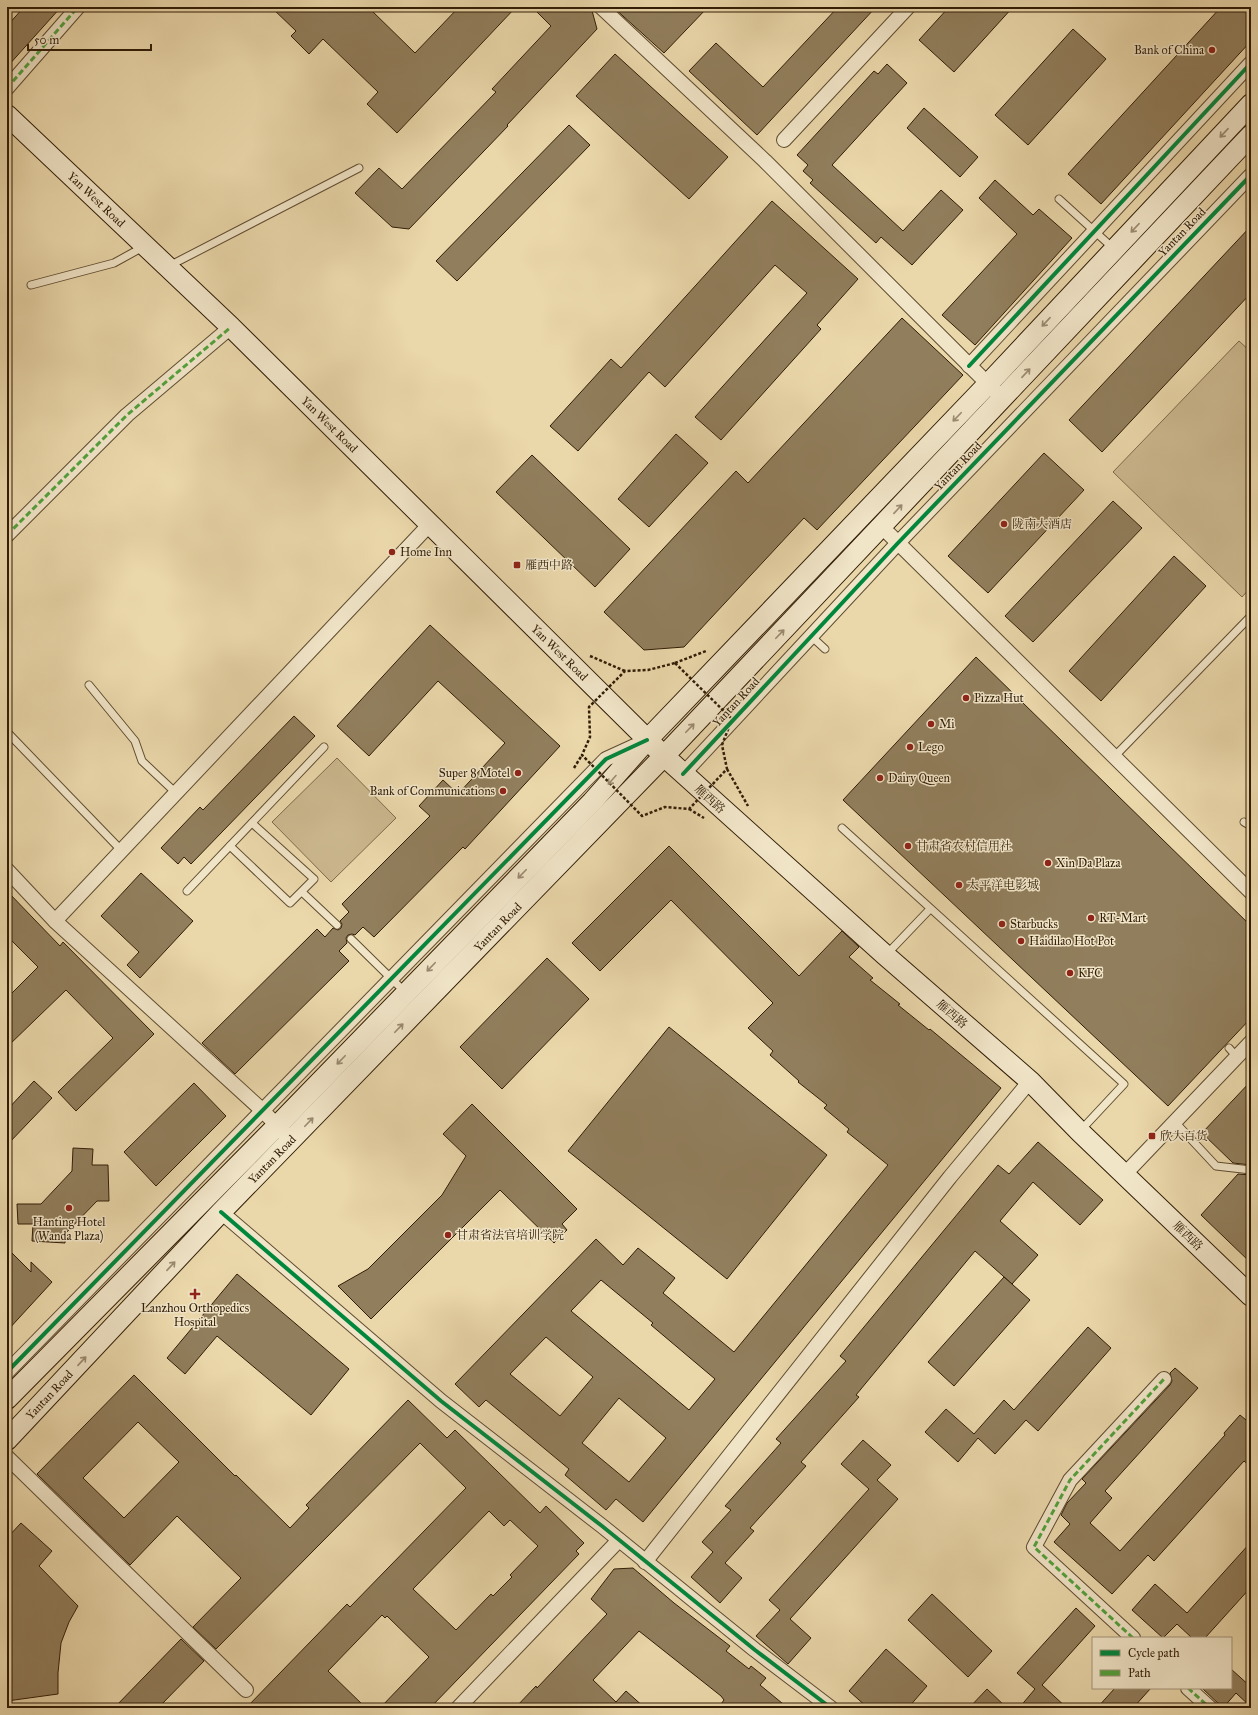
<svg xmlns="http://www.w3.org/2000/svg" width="1258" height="1715" font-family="'IM FELL Great Primer','Noto Serif SC',serif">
  <rect width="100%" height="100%" fill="#ead7aa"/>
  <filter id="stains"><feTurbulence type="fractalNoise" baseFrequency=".005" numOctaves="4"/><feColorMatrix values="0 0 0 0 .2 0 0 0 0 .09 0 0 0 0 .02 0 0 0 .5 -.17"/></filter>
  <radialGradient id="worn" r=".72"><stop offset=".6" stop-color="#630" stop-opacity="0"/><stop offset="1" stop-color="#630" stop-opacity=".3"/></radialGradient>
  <g fill="#cbb78e" stroke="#7e6a4a">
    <path d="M1239,341L1251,352V587L1242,597L1113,472Z"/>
    <path d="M337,758L396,818L331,882L272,822Z"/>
  </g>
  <g fill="#917e5c" stroke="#311d07" fill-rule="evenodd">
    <path d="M24,7H61L7,67V26Z"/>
    <path d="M271,7H368L415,53L459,7H516L397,133L367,104L378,92L323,39L309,54L291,36L296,31Z"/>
    <path d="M532,7H591L597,29L507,125L508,126L409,229L392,227L355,193L379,168L402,189L496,92L492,89L551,26Z"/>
    <path d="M613,7H708L664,53Z"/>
    <path d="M838,7H876L757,135L689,71L716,43L763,87Z"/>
    <path d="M949,7H1013L954,72L919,40Z"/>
    <path d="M1221,7H1251V41L1101,204L1068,174Z"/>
    <path d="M1073,29L1106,59L1028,145L995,115Z"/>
    <path d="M615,54L728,157L689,199L576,96Z"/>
    <path d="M887,64L907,83L832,165L903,231L941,190L963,210L912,265L881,237L876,243L810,183L813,180L803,171L808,165L797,155L874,71L878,74Z"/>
    <path d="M924,108L978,157L960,177L907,128Z"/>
    <path d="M569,125L590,145L457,281L436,261Z"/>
    <path d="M995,180L1033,215L1039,209L1072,238L975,345L942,315L1017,234L979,198Z"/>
    <path d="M772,201L858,279L817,325L821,329L721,440L695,417L807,293L775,265L665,387L649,372L578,451L550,426L611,359L621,368Z"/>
    <path d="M1251,226V293L1102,452L1069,420Z"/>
    <path d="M902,318L963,375L817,530L804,518L684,647L644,650L604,612L736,471L748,483Z"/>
    <path d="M676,434L708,463L649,527L618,499Z"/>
    <path d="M1044,453L1084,490L988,593L948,556Z"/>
    <path d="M532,455L630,549L595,587L496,492Z"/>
    <path d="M1113,501L1142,528L1033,642L1005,616Z"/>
    <path d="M1174,556L1206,586L1101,701L1069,671Z"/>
    <path d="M430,625L560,746L465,849L463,847L374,937L363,927L355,935L352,934L348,935L346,938L347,943L339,951L349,961L235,1074L202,1043L317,929L325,937L333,928L338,930L341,928L342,924L340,921L349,912L342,904L430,816L419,806L443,780L458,794L505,743L438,681L369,756L337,726Z"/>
    <path d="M976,657L1251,926V1018L1168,1106L843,800Z"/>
    <path d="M294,716L315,736L191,864L184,857L178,864L161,848L200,807L203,810Z"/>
    <path d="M669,846L799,976L842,931L859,947L849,957L873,978L870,980L900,1004L898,1005L929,1030L930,1029L1001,1088L643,1522L616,1499L606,1510L565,1475L569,1469L486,1400L479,1407L455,1384L596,1239L623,1265L638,1248L675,1278L663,1293L734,1352L888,1165L847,1132L849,1129L824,1108L827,1105L798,1082L799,1081L770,1055L773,1051L748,1028L773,1003L671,900L600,971L572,943ZM601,1280L653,1323L651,1325L715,1379L689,1410L571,1311ZM546,1337L593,1377L560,1416L510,1374ZM619,1398L666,1438L629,1482L582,1443Z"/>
    <path d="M141,873L193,921L140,978L127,965L139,952L101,916Z"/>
    <path d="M7,891L60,946L63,942L154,1034L76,1111L58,1092L113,1038L66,990L7,1047V998L38,967L7,936Z"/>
    <path d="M547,958L589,999L502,1089L460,1047Z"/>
    <path d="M669,1027L827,1155L727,1279L568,1151Z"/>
    <path d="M34,1081L52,1098L7,1145V1110Z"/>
    <path d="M1251,1081V1165L1233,1163L1202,1133Z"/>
    <path d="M194,1083L226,1116L156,1186L124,1152Z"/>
    <path d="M472,1104L577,1209L562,1224L567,1230L554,1243L500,1190L371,1319L338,1286L368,1269L442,1195L466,1156L443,1134Z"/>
    <path d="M1038,1142L1103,1200L1080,1225L1033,1182L1000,1221L1038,1255L1012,1284L975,1251L856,1395L859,1397L801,1462L806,1466L750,1528L754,1531L725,1563L742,1578L720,1603L691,1577L713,1552L702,1542L731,1510L725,1506L781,1443L776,1439L846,1361L840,1356L998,1165L1009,1174Z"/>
    <path d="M73,1148L93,1149L92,1165H108L109,1201H97L65,1234V1243L32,1241L33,1224H18L17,1204H41L72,1171Z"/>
    <path d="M1238,1174L1251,1175V1263L1201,1215Z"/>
    <path d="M7,1248L31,1272V1262L52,1282L7,1331Z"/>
    <path d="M237,1274L349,1369L311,1415L217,1336L185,1374L167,1358Z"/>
    <path d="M1004,1277L1030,1300L954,1386L928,1362Z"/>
    <path d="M1088,1327L1111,1348L1038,1431L1026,1420L995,1454L978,1438L958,1462L925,1432L946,1409L974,1434L1004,1400L1014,1410Z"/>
    <path d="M1175,1368L1198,1388L1105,1491L1112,1498L1090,1523L1120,1551L1225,1435L1224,1433L1240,1415L1251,1424V1467L1244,1461L1154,1561L1148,1555L1112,1594L1054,1542L1070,1524L1061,1515L1067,1503L1086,1483L1082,1479L1170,1385L1172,1381L1170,1373Z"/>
    <path d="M134,1375L235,1476L236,1475L290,1528L309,1508L306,1505L408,1400L447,1438L455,1430L540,1513L546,1506L584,1543L576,1551L579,1554L430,1708H380L429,1657L387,1616L385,1618L382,1615L328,1671L366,1708H246L347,1604L350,1607L466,1488L420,1443L216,1649L193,1627L241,1578L177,1516L130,1565L37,1474ZM138,1422L179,1462L124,1518L83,1478ZM489,1511L504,1526L510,1520L538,1546L510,1575L512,1577L493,1596L491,1594L456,1630L413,1589Z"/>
    <path d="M863,1440L891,1465L877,1480L898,1499L790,1619L811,1638L788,1664L756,1636L780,1610L769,1600L869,1489L841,1464Z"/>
    <path d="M21,1523L52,1551L39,1566L78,1606L69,1622L61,1643L58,1673V1694L7,1701V1538Z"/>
    <path d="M1251,1542V1587L1205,1638H1192L1177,1624L1163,1638L1132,1610L1155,1584L1187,1613Z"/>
    <path d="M633,1568L674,1603L730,1646L726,1651L749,1669L751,1666L766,1678L760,1685L788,1708H718L724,1700L721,1696L639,1631L593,1680L616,1702L626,1691L645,1708H515L536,1686L537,1688L607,1614L591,1599L614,1569Z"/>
    <path d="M932,1594L992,1651L968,1677L908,1620Z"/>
    <path d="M1076,1608L1095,1626L1042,1685L1067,1708H1019L1035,1689L1017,1673Z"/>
    <path d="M181,1639L204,1661L158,1708H114Z"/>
    <path d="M886,1649L927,1686L908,1708H868L849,1691Z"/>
    <path d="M1231,1669L1251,1687V1707L1236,1693L1223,1708L1202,1688H1231Z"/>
    <path d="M1115,1688H1151L1133,1708H1097Z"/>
    <path d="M987,1689L1007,1708H969Z"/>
  </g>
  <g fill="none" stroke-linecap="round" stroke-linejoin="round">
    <g stroke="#5f4c30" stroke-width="9">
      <g id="lane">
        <path d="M1059,199L1113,248"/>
        <path d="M169,266L359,168"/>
        <path d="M31,285L114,263L143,247"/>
        <path d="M812,637L825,649"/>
        <path d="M89,685L135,741L142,761L176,793"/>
        <path d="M7,732L122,851"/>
        <path d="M1114,757L1251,616"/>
        <path d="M1244,822L1251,826"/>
        <path d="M842,828L1124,1084L1081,1130"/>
        <path d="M230,846L290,903L314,879L252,823"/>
        <path d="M187,891L324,747"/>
        <path d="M302,892L337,925"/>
        <path d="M351,939L405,992"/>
        <path d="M887,954L930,909"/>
        <path d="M1229,1048L1237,1057"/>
        <path d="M1175,1122L1216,1166L1251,1170"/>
      </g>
    </g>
    <g stroke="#5f4c30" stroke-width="16">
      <g id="street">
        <path d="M601,7L765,161L995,391"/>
        <path d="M7,88L78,7"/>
        <path d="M784,140L908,7"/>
        <path d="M969,366L1251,63"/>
        <path d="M882,527L1251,892"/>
        <path d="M7,535L127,415L231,327"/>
        <path d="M683,774L897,544L1251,175"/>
        <path d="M7,870L55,921L263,1111L284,1133"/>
        <path d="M55,921L430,524"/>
        <path d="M1124,1175L1251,1042"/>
        <path d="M221,1212L441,1401L602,1526L755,1650L831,1708"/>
        <path d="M7,1372L606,759L641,743"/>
        <path d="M7,1457L246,1690"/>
        <path d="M645,1562L950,1177L1030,1081"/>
        <path d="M1133,1638L1034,1547L1070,1480L1164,1379"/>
        <path d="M1188,1688L1210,1708"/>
        <path d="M458,1708L619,1540"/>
      </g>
    </g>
    <g stroke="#311d07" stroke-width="22">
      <g id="secondary">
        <path id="s1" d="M7,115L231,327L664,756L885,955L1030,1081L1080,1132L1251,1296"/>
        <path d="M7,1399L277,1126L592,802L647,740L988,384L1251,104"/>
        <path id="s2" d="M7,1440L221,1212L664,756L1251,135"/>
      </g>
    </g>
    <g stroke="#311d07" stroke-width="2.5" stroke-dasharray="3 2" stroke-linecap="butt">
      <path d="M590,656L625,671"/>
      <path d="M675,663L706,651"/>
      <path d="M574,768L582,755"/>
      <path d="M727,769L748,806"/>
      <path d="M689,809L704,818"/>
    </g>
    <use href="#lane" stroke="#f1e5c8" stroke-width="7"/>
    <use href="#street" stroke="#f1e5c8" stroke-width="14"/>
    <use href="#secondary" stroke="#f1e5c8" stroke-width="20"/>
    <path stroke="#311d07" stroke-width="2.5" stroke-dasharray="3 2" stroke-linecap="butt" d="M675,663L732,719L722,745L727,769L689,809L665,807L642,816L582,755L590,737L589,707L625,671L648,670Z"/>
    <g stroke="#52a23d" stroke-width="3" stroke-dasharray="6 3" stroke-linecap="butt">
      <path d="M7,88L78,7"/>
      <path d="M7,535L127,415L231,327"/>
      <path d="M1133,1638L1034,1547L1070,1480L1164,1379"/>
      <path d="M1188,1688L1210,1708"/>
    </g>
    <g stroke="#f1e5c8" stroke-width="6">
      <g id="cycleway">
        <path d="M969,366L1251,63"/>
        <path d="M683,774L897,544L1251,175"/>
        <path d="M221,1212L441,1401L602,1526L755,1650L831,1708"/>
        <path d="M7,1372L606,759L647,740"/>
      </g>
    </g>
    <use href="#cycleway" stroke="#00873e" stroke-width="4"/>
  </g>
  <defs><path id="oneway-shaft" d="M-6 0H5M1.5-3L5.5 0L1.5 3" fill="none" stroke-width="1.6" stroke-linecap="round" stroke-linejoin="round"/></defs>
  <g stroke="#9b8b71">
    <use href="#oneway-shaft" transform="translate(1224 133) rotate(133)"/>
    <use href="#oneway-shaft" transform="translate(1135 228) rotate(133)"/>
    <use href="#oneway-shaft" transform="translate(1046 322) rotate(133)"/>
    <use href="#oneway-shaft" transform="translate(1026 373) rotate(-47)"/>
    <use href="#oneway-shaft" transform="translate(957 417) rotate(134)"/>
    <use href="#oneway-shaft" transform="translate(898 509) rotate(-47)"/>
    <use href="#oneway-shaft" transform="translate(780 634) rotate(-46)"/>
    <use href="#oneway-shaft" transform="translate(690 728) rotate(-46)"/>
    <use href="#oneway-shaft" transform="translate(612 780) rotate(132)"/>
    <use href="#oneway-shaft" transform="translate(522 874) rotate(134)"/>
    <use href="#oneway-shaft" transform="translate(431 967) rotate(134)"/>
    <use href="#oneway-shaft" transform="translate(399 1028) rotate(-46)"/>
    <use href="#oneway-shaft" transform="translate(341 1060) rotate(134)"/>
    <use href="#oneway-shaft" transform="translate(309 1122) rotate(-46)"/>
    <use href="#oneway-shaft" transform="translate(171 1266) rotate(-47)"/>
    <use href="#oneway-shaft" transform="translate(82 1361) rotate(-47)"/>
  </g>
  <g fill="#8f2418" stroke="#f1e5c8" stroke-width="1.5">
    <circle cx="1212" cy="50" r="4"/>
    <circle cx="1004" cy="524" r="4"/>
    <circle cx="392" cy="552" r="4"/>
    <rect x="513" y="561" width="8" height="8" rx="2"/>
    <circle cx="966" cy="698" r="4"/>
    <circle cx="931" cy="724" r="4"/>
    <circle cx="910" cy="747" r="4"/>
    <circle cx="518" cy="773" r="4"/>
    <circle cx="880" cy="778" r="4"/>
    <circle cx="503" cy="791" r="4"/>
    <circle cx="908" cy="846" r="4"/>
    <circle cx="1048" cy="863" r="4"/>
    <circle cx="959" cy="885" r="4"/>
    <circle cx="1091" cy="918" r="4"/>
    <circle cx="1002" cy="924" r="4"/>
    <circle cx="1021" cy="941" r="4"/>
    <circle cx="1070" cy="973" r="4"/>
    <rect x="1148" y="1132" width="8" height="8" rx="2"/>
    <circle cx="69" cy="1208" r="4"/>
    <circle cx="448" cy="1235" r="4"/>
    <path d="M193 1288h4v4h4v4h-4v4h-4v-4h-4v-4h4z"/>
  </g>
  <g text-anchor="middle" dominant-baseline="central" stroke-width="3" stroke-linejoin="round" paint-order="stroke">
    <g font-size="12" fill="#311d07" stroke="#f1e5c8" text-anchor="start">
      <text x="1204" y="50" text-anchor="end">Bank of China</text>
      <text x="1012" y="524">陇南大酒店</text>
      <text x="400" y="552">Home Inn</text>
      <text x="525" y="565">雁西中路</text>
      <text x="974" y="698">Pizza Hut</text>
      <text x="939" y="724">Mi</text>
      <text x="918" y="747">Lego</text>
      <text x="510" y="773" text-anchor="end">Super 8 Motel</text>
      <text x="888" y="778">Dairy Queen</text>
      <text x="495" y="791" text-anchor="end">Bank of Communications</text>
      <text x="916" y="846">甘肃省农村信用社</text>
      <text x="1056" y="863">Xin Da Plaza</text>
      <text x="967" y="885">太平洋电影城</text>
      <text x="1099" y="918">RT-Mart</text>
      <text x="1010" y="924">Starbucks</text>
      <text x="1029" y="941">Haidilao Hot Pot</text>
      <text x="1078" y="973">KFC</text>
      <text x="1160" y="1136">欣大百货</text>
      <text x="69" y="1222" text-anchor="middle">Hanting Hotel<tspan x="69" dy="14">(Wanda Plaza)</tspan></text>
      <text x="456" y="1235">甘肃省法官培训学院</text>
      <text x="195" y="1308" text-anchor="middle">Lanzhou Orthopedics<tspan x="195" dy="14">Hospital</tspan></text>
    </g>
    <g font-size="12" fill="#311d07" stroke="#f1e5c8">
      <text stroke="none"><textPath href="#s1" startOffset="123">Yan West Road</textPath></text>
      <text transform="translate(1182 232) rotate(-46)">Yantan Road</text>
      <text stroke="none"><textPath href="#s1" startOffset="447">Yan West Road</textPath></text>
      <text transform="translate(958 466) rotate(-46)">Yantan Road</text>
      <text stroke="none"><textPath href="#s1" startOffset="771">Yan West Road</textPath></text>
      <text transform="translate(736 702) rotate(-47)">Yantan Road</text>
      <text transform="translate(710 799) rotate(42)">雁西路</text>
      <text stroke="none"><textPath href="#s2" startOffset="710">Yantan Road</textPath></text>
      <text transform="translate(952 1014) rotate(41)">雁西路</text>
      <text stroke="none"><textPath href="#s2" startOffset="386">Yantan Road</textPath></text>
      <text transform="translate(1188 1236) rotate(44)">雁西路</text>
      <text stroke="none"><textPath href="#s2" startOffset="62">Yantan Road</textPath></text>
    </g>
  </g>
  <rect width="1258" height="1715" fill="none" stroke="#ead7aa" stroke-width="24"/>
  <rect x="8" y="8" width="1242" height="1699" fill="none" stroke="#311d07" stroke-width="2"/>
  <rect x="12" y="12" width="1234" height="1691" fill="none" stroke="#311d07"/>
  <rect x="1092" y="1637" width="140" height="52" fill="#f1e5c8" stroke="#a4957b"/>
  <rect x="1100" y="1650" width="20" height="6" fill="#00873e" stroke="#a4957b"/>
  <text x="1128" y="1657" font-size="12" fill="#311d07">Cycle path</text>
  <rect x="1100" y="1670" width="20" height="6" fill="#52a23d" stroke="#a4957b"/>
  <text x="1128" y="1677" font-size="12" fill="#311d07">Path</text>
  <path d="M28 44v6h123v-6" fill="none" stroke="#311d07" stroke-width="2"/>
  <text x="34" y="44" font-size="12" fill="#311d07" stroke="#f1e5c8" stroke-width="3" paint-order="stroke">50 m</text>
  <rect width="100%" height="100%" filter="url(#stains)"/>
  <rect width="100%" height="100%" fill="url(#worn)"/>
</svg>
